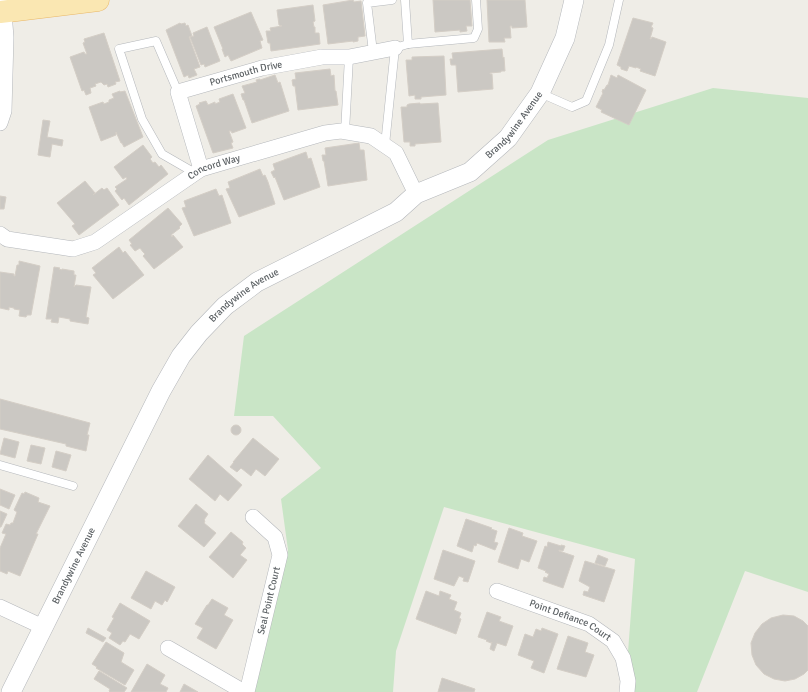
<svg xmlns="http://www.w3.org/2000/svg" width="808" height="692" font-family="Signika,sans-serif">
  <rect width="100%" height="100%" fill="#efede7"/>
  <path fill="#c9e5c6" d="M713,88L808,98V592L745,571L697,692H625L635,559L444,507L396,651L393,692H253L288,550L281,499L321,468L273,416H234L244,336L548,140Z"/>
  <g fill="#cbc8c3" stroke="#d4cec6">
    <path d="M353,0L354,2L361,1L365,36L358,37V41L353,42V41L328,44L323,5Z"/>
    <path d="M433,0H470L472,26H466L467,31L460,32V30L435,32Z"/>
    <path d="M487,0H525L527,27L512,28V26H510L511,38H504L505,42H489Z"/>
    <path d="M313,5L315,21L313,22L314,27H315V33H319L320,44L271,51L270,43H268L266,31H271L270,28L282,26L279,25L277,10Z"/>
    <path d="M251,12L263,40L260,41L262,48L231,61L228,55L225,57L222,49H223L214,27Z"/>
    <path d="M633,18L653,23L651,27L653,28L650,39H651L652,37L666,42L655,76L640,71L641,69L636,67V68L629,66L627,71L621,69V67L617,65Z"/>
    <path d="M180,23L181,24L185,23L186,26L188,25L192,36L189,37L200,67L194,69L197,75L189,78L188,75L184,77L166,30Z"/>
    <path d="M207,27L220,61L205,67L204,64L201,65L190,37L194,36L193,33Z"/>
    <path d="M104,33L120,81L115,82L116,84L108,87L107,84L104,85L101,82L95,84L96,86L90,88L91,93L86,95L84,90L82,91L70,57L84,52L85,54H87L83,43L85,42L84,39Z"/>
    <path d="M502,49L503,58L504,57L505,71H501V72L490,73V74H492L493,89L458,92L456,65H451L450,59H453L452,53Z"/>
    <path d="M444,56L446,95L421,97V99H415V95L409,96L406,60H412V57Z"/>
    <path d="M330,69L331,76L334,75L335,91H336L338,105L298,110L295,86H293L292,80L296,79L295,73Z"/>
    <path d="M275,75L278,83L280,82L289,111L252,123L244,100H243L241,94L245,93L242,86L257,82L256,80L260,79V80Z"/>
    <path d="M611,75L617,78L618,75L646,90L629,125L601,112L602,110L596,107L603,93L602,92L603,89L604,90L607,85H608Z"/>
    <path d="M120,91V92L125,91L143,137L124,147L122,143H121L116,132V135L101,141L89,107L103,102L104,104L109,102V100L114,98L112,94Z"/>
    <path d="M233,94L246,128L232,133L231,131H229L233,142L231,143L233,148L213,153L196,106L200,104L199,103L206,101L208,105L215,102V104L220,102L219,99Z"/>
    <path d="M420,103V104L438,103L441,142L415,144V146H410V142H404L401,107H407V105L409,104Z"/>
    <path d="M43,120L50,121L47,137L63,140L62,146L52,144L50,157L38,155Z"/>
    <path d="M359,143L360,150H364L367,180L328,186L324,161H323L322,155H326L325,148Z"/>
    <path d="M143,145L152,157L150,159L153,163L155,162L159,167L161,165L168,174L129,205L124,198L122,200L115,191L117,189L115,187L127,179L126,177L123,179L114,167Z"/>
    <path d="M306,152L308,159L311,158L320,187L284,200L275,177L274,178L271,172L275,170L273,164Z"/>
    <path d="M260,169L263,176L265,175L268,182L275,204L239,217L226,189L230,188L228,182Z"/>
    <path d="M85,181L95,193L93,195L102,188L104,190L107,188L119,205L79,235L72,226L75,224L57,203Z"/>
    <path d="M216,189L219,196L222,195L231,223L194,236L182,208L186,207L184,201Z"/>
    <path d="M0,196L6,197L4,209H0Z"/>
    <path d="M168,208L182,224L179,227L180,228L171,235L172,237L173,235L183,247L154,269L143,256L145,254L143,252L140,248L135,251L130,245L132,244L129,240Z"/>
    <path d="M119,247L123,253L125,251L144,275L113,299L93,275L96,273L92,268Z"/>
    <path d="M19,261L40,266L31,315H27L26,317L19,316L20,310L14,309V308L9,307V310L0,308V272L14,274V276H15L17,265H19Z"/>
    <path d="M54,267L60,268L59,269L62,270V269L74,271V275H76L74,287L76,285L91,287L86,317L89,318L88,324L70,321V319L59,317L58,323L51,322L52,319H46Z"/>
    <path d="M0,399L90,423L87,435H89L86,451L66,446V444L0,429Z"/>
    <circle cx="236" cy="430" r="5"/>
    <path d="M4,438L19,442L15,458L0,454Z"/>
    <path d="M253,438L279,459L265,476L256,469L251,476L241,468L237,472L230,467L234,462H233Z"/>
    <path d="M31,445L45,448L41,464L27,461Z"/>
    <path d="M56,451L71,455L66,471L52,467Z"/>
    <path d="M208,455L242,485L228,501L220,494L215,501L189,479Z"/>
    <path d="M0,489L15,495L9,509L0,505Z"/>
    <path d="M25,492L39,498L38,502L50,506L36,534H38L20,576L8,571L7,574L0,571V548L6,534L2,533L6,524L10,525L11,523H13L17,512L14,510L22,493L24,494Z"/>
    <path d="M196,504L208,514L204,520L205,521L204,523L216,533L204,547L178,526Z"/>
    <path d="M0,511L7,514L1,527H0Z"/>
    <path d="M466,519L492,528L491,529L497,531L494,542L498,543L495,550L477,543L476,546L474,545L472,552L457,546Z"/>
    <path d="M509,528L523,533L522,536L537,541L529,562L521,559L518,569L498,562Z"/>
    <path d="M231,532L243,542L242,544L246,548L240,555L247,560L233,578L209,557Z"/>
    <path d="M548,542L561,546V545L565,546L563,551L559,550V551L574,556L563,588L543,581L544,577L547,578L549,574L545,572L546,571L538,568L545,546L547,547Z"/>
    <path d="M443,550L475,561L468,582L463,581L464,578L459,576L454,586L434,579Z"/>
    <path d="M598,555L608,559L605,566L595,563Z"/>
    <path d="M585,561L615,570L604,602L583,595L584,591L588,592L590,587L579,581Z"/>
    <path d="M146,571L175,587L167,602L165,600L162,605L155,601L151,609L131,598Z"/>
    <path d="M426,591L439,596L440,591L451,595L449,599L457,602L454,610L461,613L459,618L461,619L456,634L416,619Z"/>
    <path d="M212,599L228,608L224,615L233,620L216,649L197,638L203,628L195,624L207,605H208Z"/>
    <path d="M120,603L150,621L139,639L130,634L125,642L123,641L120,645L109,638L112,633L107,630L114,618L112,617Z"/>
    <path d="M487,612L501,617L499,621L513,626L506,646L497,643L494,651L490,649L492,642L491,643L486,641L487,640L478,637Z"/>
    <path d="M783,615L794,616L803,621L808,626V670L804,674L795,679L785,681L774,679L764,674L756,665L752,655L751,643L755,633L762,624L771,618Z"/>
    <path d="M88,628L106,638L103,642L86,633Z"/>
    <path d="M542,628L558,634L544,673L531,668L534,661L518,655L525,634L533,637L536,629L541,631Z"/>
    <path d="M568,636L588,643L585,652L594,655L586,677L557,669Z"/>
    <path d="M106,642L124,653L121,662L134,670L125,685L96,668L97,667L92,664Z"/>
    <path d="M147,664L165,675L160,684L168,688L166,692H131Z"/>
    <path d="M99,671L127,688L124,692H110L109,691L110,689L94,679Z"/>
    <path d="M442,678L475,689L474,692H438Z"/>
    <path d="M184,684L198,692H180Z"/>
  </g>
  <g fill="none" stroke-linecap="round" stroke-linejoin="round">
    <g stroke="#b4b7bb" stroke-width="9">
      <g id="service">
        <path d="M408,44L474,38L478,29L476,0"/>
        <path d="M373,52L367,3L392,0"/>
        <path d="M178,92L156,41L119,49L142,119L162,154L195,173"/>
        <path d="M540,93L572,107L586,101L609,45L619,0"/>
        <path d="M345,132L349,57"/>
        <path d="M385,145L395,48L408,44L405,0"/>
        <path d="M0,465L73,486"/>
      </g>
    </g>
    <g stroke="#b4b7bb" stroke-width="16">
      <g id="minor">
        <path d="M0,123L4,111L6,37L3,0"/>
        <path id="s1" d="M201,169L178,92L262,68L322,57H349L395,48"/>
        <path id="s2" d="M0,234L7,239L73,249L95,242L201,169L325,133L341,131L371,136L396,153L416,194"/>
        <path id="s3" d="M497,591L589,624L613,641L623,658L628,681L627,692"/>
        <path d="M0,607L43,627"/>
        <path d="M168,648L244,692"/>
        <path id="s4" d="M247,692L280,555L275,537L253,517"/>
      </g>
    </g>
    <g stroke="#b4b7bb" stroke-width="20">
      <g id="tertiary">
        <path id="s5" d="M11,692L161,391L181,356L199,333L225,306L257,282L396,212L416,194L470,172L508,138L540,93L565,38L574,0"/>
      </g>
    </g>
    <g stroke="#e9b767" stroke-width="23">
      <path id="primary" d="M0,12L98,0"/>
    </g>
    <use href="#service" stroke="#fff" stroke-width="8"/>
    <use href="#minor" stroke="#fff" stroke-width="15"/>
    <use href="#tertiary" stroke="#fff" stroke-width="19"/>
    <use href="#primary" stroke="#fae7b2" stroke-width="22"/>
  </g>
  <g text-anchor="middle" dominant-baseline="central" stroke-width="4" stroke-linejoin="round" paint-order="stroke">
    <g font-size="10" fill="#5e6366" stroke="#fff">
      <text stroke="none"><textPath href="#s1" startOffset="151">Portsmouth Drive</textPath></text>
      <text stroke="none"><textPath href="#s5" startOffset="789">Brandywine Avenue</textPath></text>
      <text stroke="none"><textPath href="#s2" startOffset="240">Concord Way</textPath></text>
      <text stroke="none"><textPath href="#s5" startOffset="465">Brandywine Avenue</textPath></text>
      <text stroke="none"><textPath href="#s5" startOffset="141">Brandywine Avenue</textPath></text>
      <text stroke="none"><textPath href="#s4" startOffset="94">Seal Point Court</textPath></text>
      <text stroke="none"><textPath href="#s3" startOffset="79">Point Defiance Court</textPath></text>
    </g>
  </g>
</svg>
